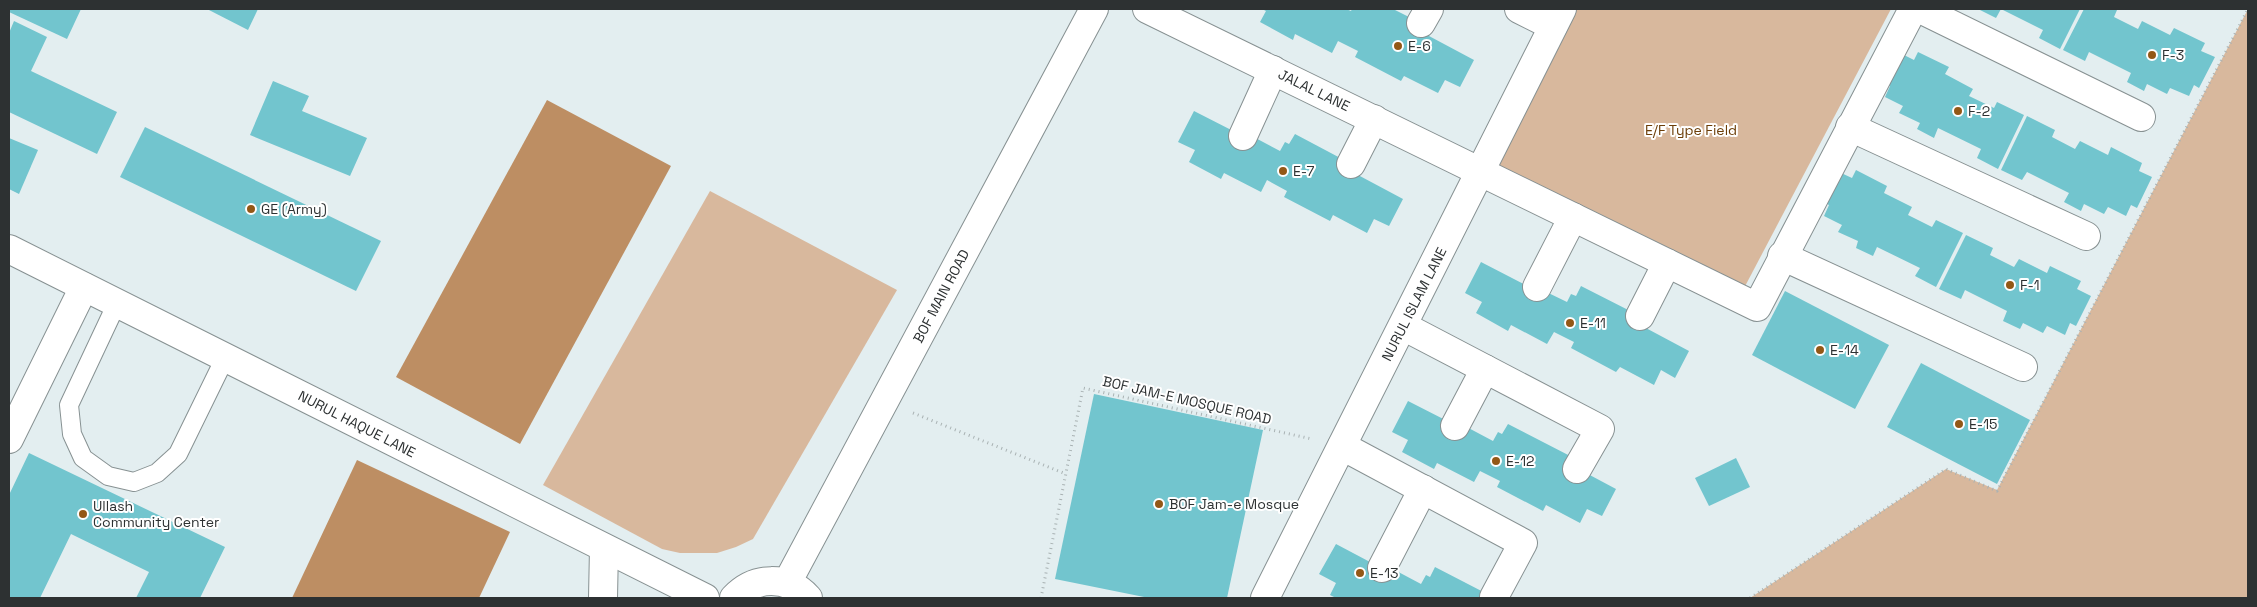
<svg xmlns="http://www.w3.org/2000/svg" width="2257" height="607" font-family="'Space Grotesk',sans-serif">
  <rect width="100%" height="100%" fill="#e3eef0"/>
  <g fill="#d8b89d">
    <path d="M1573,9H1891L1742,292L1493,162Z"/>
    <path d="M2248,9V598H1750L1946,469L1997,490Z"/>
    <path d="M710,191L897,290L753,539L736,547L717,553H680L662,549L543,485Z"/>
  </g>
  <g fill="#bd8e63">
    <path d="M547,100L671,166L520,444L396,377Z"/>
    <path d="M357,460L510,532L479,598H292Z"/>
  </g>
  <g fill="#72c5ce">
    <path d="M9,9H81L67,39L9,12Z"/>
    <path d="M207,9H258L248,30Z"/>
    <path d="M1262,9H1346L1351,11L1352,9H1393L1433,29L1429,36L1474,60L1460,87L1445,80L1438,93L1404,76L1401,81L1355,57L1358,51L1338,41L1332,53L1295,34L1293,40L1260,22L1266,11Z"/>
    <path d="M1978,9H2001L1996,18Z"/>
    <path d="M2001,9H2080L2060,49L2039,38L2043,30Z"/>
    <path d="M2084,9H2114L2117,10L2114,17L2138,29L2142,21L2170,35L2174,28L2205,43L2201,51L2215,57L2199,88L2194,85L2189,96L2170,88L2167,94L2147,84L2144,91L2127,82L2131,73L2089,52L2085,61L2063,50Z"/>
    <path d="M14,21L47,37L31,71L117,112L97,154L9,112V33Z"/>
    <path d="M1918,52L1949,67L1945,74L1973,89L1969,96L1994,108L1997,102L2024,115L1998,169L1977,158L1981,149L1938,128L1934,138L1917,129L1920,123L1899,113L1903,106L1885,97L1890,86L1885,83L1900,53L1914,60Z"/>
    <path d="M273,81L309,96L302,111L367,138L350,176L250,135Z"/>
    <path d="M1194,111L1243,136L1248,134L1280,151L1285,142L1289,144L1295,134L1361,169L1358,175L1403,199L1389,226L1374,219L1367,233L1333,215L1330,221L1284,197L1287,191L1267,180L1261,192L1224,173L1221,179L1189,162L1195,150L1178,142Z"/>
    <path d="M2027,116L2055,130L2052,137L2075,149L2080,141L2108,155L2111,147L2142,163L2139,171L2152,177L2137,208L2131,205L2126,216L2108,207L2104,214L2084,204L2081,211L2064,202L2069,193L2027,172L2022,180L2001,170Z"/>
    <path d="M145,127L381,241L356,291L120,177Z"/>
    <path d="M9,138L38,150L19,194L9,189Z"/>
    <path d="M1856,170L1887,186L1884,193L1912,207L1908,215L1932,227L1936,220L1963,233L1936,287L1915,276L1920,268L1877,247L1873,256L1856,248L1858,241L1838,232L1842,225L1824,216L1829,205L1824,202L1839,172L1852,178Z"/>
    <path d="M1966,235L1993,248L1990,255L2014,267L2019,259L2047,273L2050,266L2081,281L2077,289L2091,296L2076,326L2070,323L2065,335L2047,326L2043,333L2023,323L2020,329L2003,321L2007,311L1965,290L1961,299L1939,289Z"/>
    <path d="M1481,262L1533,289L1534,286L1567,302L1571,294L1576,296L1581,286L1640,316L1644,327L1689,351L1675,378L1661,370L1654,385L1620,367L1616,372L1571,348L1574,342L1554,332L1547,344L1511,325L1508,331L1476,313L1482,302L1465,293Z"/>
    <path d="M1785,291L1889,345L1855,409L1752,355Z"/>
    <path d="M1921,363L2030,420L1997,484L1887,427Z"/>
    <path d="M1094,394L1263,430L1227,598H1149L1055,579Z"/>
    <path d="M1408,401L1459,427L1461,424L1493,441L1498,432L1502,434L1508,424L1574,458L1571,465L1616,489L1602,516L1587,509L1580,523L1546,505L1543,511L1497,487L1500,481L1480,471L1474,482L1437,463L1434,469L1402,452L1408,440L1392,432Z"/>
    <path d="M29,453L225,547L200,598H136L149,572L71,534L40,598H9V495Z"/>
    <path d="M1736,458L1750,487L1709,506L1695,478Z"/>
    <path d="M1336,544L1387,571L1389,567L1421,584L1426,575L1430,577L1435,567L1495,598H1336L1330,595L1336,583L1319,574Z"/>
  </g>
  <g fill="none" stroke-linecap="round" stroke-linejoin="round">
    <g stroke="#879192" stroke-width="20">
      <path id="lane" d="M117,303L69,405L72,434L83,458L108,476L134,482L157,473L178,454L225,358"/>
    </g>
    <g stroke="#879192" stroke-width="30">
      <g id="street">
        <path d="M1147,9L1757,307L1913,9"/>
        <path d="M1519,9L1553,26"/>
        <path d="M1920,9L2141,117"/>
        <path d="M1421,23L1429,9"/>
        <path d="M1850,127L2086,236"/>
        <path d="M1243,136L1273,70"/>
        <path d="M1351,164L1374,119"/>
        <path d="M9,249L705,598"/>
        <path d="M1782,256L2023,367"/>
        <path d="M1537,287L1573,217"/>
        <path d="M1640,316L1667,263"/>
        <path d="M1403,326L1600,429L1577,469"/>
        <path d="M1455,426L1485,369"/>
        <path d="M9,439L84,287"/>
        <path d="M1342,446L1523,543L1494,597"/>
        <path d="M1382,568L1423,489"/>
        <path d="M787,583L1094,9"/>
        <path d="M603,598L604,548"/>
        <path d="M734,598C755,576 787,575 808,598"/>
        <path d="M1265,598L1562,9"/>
      </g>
    </g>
    <g stroke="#a9b2b3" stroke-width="3" stroke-dasharray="1 4" stroke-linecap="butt">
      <path d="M913,413L1066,474"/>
      <path d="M1041,598L1083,388L1312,439"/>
      <path d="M1750,598L1946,469L1997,491L2248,9"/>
    </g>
    <use href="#lane" stroke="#fff" stroke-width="18"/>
    <use href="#street" stroke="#fff" stroke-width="28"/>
  </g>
  <g fill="#935816" stroke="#fff" stroke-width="2">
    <circle cx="1398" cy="46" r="5"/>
    <circle cx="2152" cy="55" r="5"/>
    <circle cx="1958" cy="111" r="5"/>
    <circle cx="1283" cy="171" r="5"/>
    <circle cx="251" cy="209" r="5"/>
    <circle cx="2010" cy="285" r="5"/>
    <circle cx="1570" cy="323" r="5"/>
    <circle cx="1820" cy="350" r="5"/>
    <circle cx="1959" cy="424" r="5"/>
    <circle cx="1496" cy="461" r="5"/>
    <circle cx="1159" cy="504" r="5"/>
    <circle cx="83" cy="514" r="5"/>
    <circle cx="1360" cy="573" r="5"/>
  </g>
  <g text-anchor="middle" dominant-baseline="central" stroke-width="4" stroke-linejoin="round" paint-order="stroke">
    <g font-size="14" fill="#2d3132" stroke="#fff" text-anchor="start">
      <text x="1408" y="46">E-6</text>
      <text x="2162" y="55">F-3</text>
      <text x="1968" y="111">F-2</text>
      <text x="1293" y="171">E-7</text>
      <text x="261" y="209">GE (Army)</text>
      <text x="2020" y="285">F-1</text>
      <text x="1580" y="323">E-11</text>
      <text x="1830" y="350">E-14</text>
      <text x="1969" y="424">E-15</text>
      <text x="1506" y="461">E-12</text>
      <text x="1169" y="504">BOF Jam-e Mosque</text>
      <text x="93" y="506">Ullash<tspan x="93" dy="16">Community Center</tspan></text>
      <text x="1370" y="573">E-13</text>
    </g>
    <g font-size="14" fill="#2d3132" stroke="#fff">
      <text transform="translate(1314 90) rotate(26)">JALAL LANE</text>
      <text transform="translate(941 296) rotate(-62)">BOF MAIN ROAD</text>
      <text transform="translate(1414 304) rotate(-63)">NURUL ISLAM LANE</text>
      <text transform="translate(1187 400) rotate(13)">BOF JAM-E MOSQUE ROAD</text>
      <text transform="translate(357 424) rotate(27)">NURUL HAQUE LANE</text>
    </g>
    <g font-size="14" fill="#6c3e08" stroke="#fff">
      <text x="1691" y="130">E/F Type Field</text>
    </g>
  </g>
  <rect width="2257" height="607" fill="none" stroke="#2d3132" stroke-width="20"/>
</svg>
